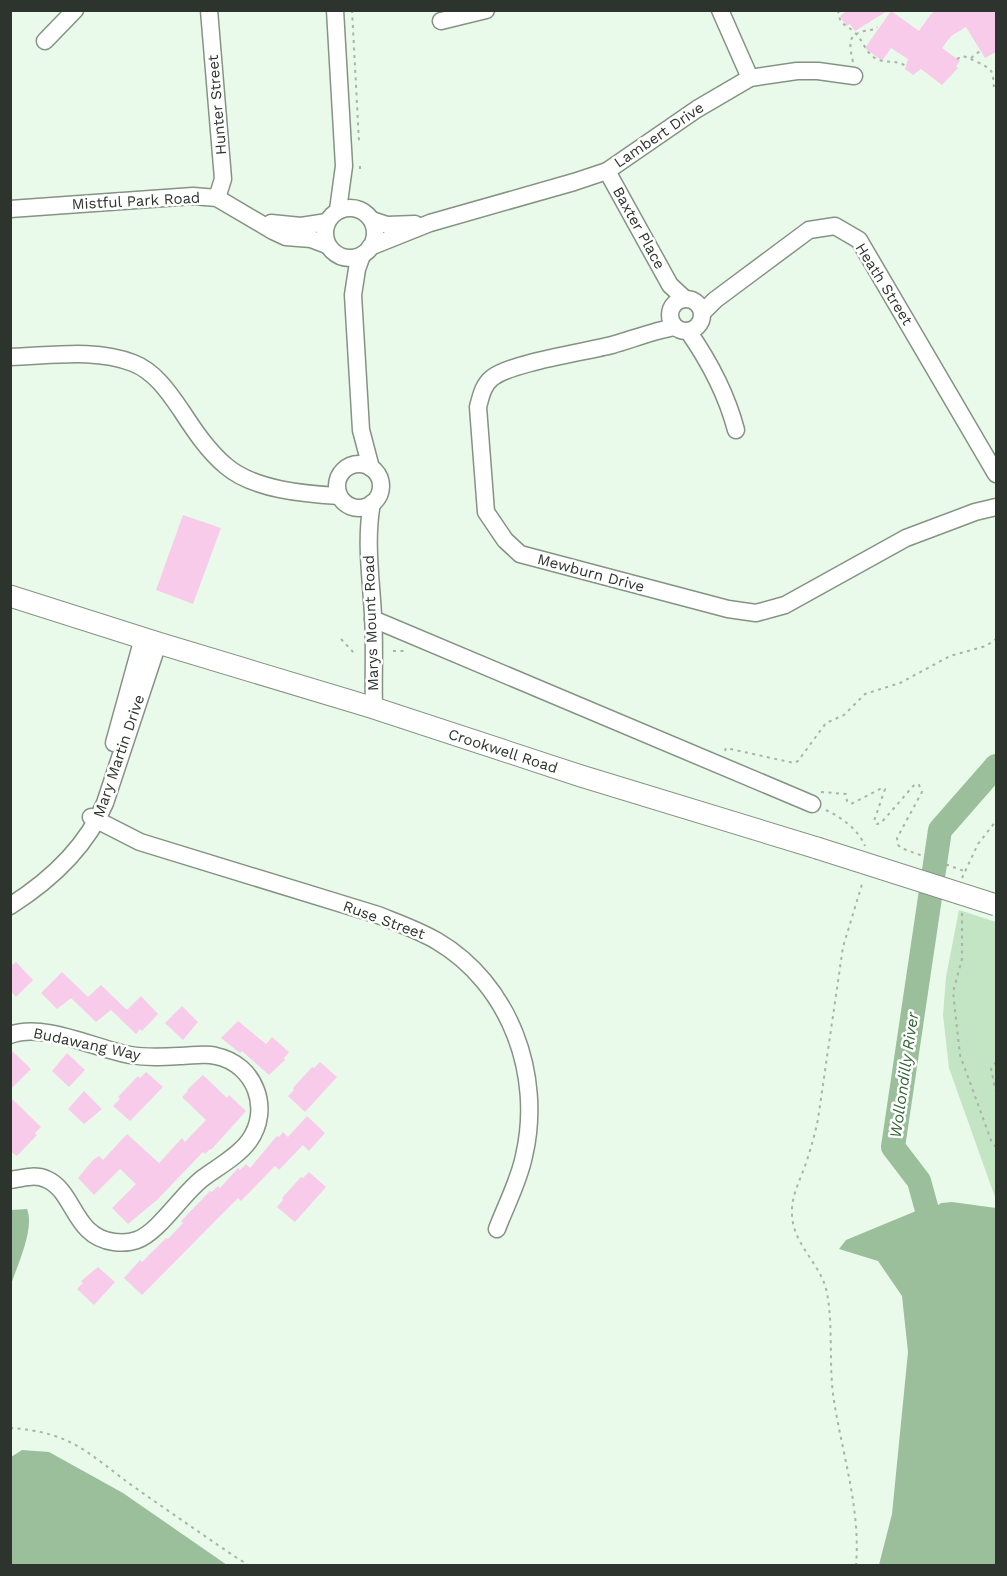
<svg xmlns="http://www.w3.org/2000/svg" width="1007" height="1576" font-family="'Work Sans',sans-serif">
  <rect width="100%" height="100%" fill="#eafaea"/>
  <path fill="#c3e5c3" d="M959,910L996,922V1200L949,1068L943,1015L946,977Z"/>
  <g fill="#9abf9a">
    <path d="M952,1202L996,1208V1561L994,1566L879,1565L892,1514L908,1352L902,1296L878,1261L839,1249L846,1240L916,1211L928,1213L941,1203Z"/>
    <path d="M27,1209C35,1229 17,1265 11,1285V1210Z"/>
    <path d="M22,1450L49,1452L123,1493L227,1565H11V1457Z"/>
  </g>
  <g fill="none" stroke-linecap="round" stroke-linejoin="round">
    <path stroke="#9abf9a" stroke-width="24" d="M936,1243L919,1181L893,1147L940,830L996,766"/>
  </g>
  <g fill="#f8cbeb">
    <path d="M848,10H889L855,31L850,24L846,26L840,16Z"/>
    <path d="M937,10H996V52L985,58L966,27L951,36L942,48L960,61L956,66L958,68L942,85L921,69L913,75L905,69L908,59L891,48L882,61L865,48L891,11L919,31L931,14Z"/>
    <path d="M183,515L221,528L193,604L156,590Z"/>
    <path d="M16,962L33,980L16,997L10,990V967Z"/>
    <path d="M62,972L88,997L101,985L127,1010L141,996L158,1014L142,1031L140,1029L136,1034L111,1010L96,1022L71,998L57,1009L41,993Z"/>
    <path d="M182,1006L198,1022L183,1040L165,1023Z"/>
    <path d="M238,1021L266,1044L272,1037L289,1052L284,1058L285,1060L269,1075L242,1051L240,1053L221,1038Z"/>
    <path d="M10,1049L31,1069L10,1090Z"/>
    <path d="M67,1053L85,1070L69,1087L52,1071Z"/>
    <path d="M320,1062L337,1077L305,1112L288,1096L294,1090L293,1088L312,1067L314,1068Z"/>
    <path d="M146,1072L163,1087L130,1121L113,1106L120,1099L118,1097L138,1076L140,1078Z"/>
    <path d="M203,1075L227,1098L229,1095L246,1111L211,1150L210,1149L205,1154L203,1152L157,1200L128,1224L112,1208L136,1184L120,1169L94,1195L78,1178L93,1160L99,1156L103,1160L127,1134L159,1163L182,1138L185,1142L206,1120L182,1097L188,1091L187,1090Z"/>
    <path d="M84,1091L102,1109L84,1124L68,1109Z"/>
    <path d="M10,1097L41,1127L35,1133L37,1135L17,1156L10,1151Z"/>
    <path d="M307,1116L325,1133L309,1151L303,1145L279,1170L275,1166L241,1201L238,1198L142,1295L124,1278L140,1260L142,1262L166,1238L168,1239L183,1223L181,1221L210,1191L212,1192L218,1186L220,1188L238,1168L240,1170L246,1164L250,1168L277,1136L279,1137L283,1132L288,1137Z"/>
    <path d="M309,1172L326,1187L295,1222L277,1207L283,1200L282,1198L301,1177L303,1178Z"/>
    <path d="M98,1267L115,1282L94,1305L77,1289L83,1283L81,1281Z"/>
  </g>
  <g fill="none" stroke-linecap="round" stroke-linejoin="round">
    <g stroke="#849384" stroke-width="19">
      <g id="minor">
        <path d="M209,10L223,179L217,198"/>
        <path d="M335,10L344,166L338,210"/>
        <path d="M720,10L750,78"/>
        <path d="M441,21L486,10"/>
        <path d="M45,41L75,10"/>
        <path d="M607,171L670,285L685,299"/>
        <circle cx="350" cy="233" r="25"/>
        <path d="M10,209L193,196L217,198L273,231L286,237L311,239L327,245"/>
        <path d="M372,220L387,225L415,224"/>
        <path d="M271,223L301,226L327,222"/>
        <path d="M370,247L430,223L574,182L607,171L697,109L750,78L797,71H818L854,76"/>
        <path d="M362,255L357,269L353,295L361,430L371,468"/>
        <circle cx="686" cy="315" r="16"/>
        <path d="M702,313L715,300L809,230L835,226L859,240L996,474"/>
        <path d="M675,327C653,331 633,339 612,345C585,352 510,363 492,378C483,385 481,396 478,407L486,512L505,540L520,554L728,609L756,613L785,605L906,538L975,512L996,507"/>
        <path d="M688,331C709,361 727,396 736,430"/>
        <path d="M10,357C50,356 95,348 133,363C154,371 168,391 181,410C194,430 208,451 226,466C254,490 305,494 339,496"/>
        <circle cx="359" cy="486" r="22"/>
        <path d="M372,503C365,540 371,578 373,615C375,646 373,677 374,708"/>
        <path d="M373,619L812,804"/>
        <path d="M114,743L143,638"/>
        <path d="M91,817L140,842L378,915C398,923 418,930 437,941C510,984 543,1075 524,1156C519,1181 506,1205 497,1229"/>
        <path d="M10,906C51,880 86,848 105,803L158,643"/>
        <path d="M10,1035C44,1022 96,1049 130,1055C147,1058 163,1057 180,1056C192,1056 204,1053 216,1056C255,1064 272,1109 249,1141C238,1156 218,1167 203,1178C182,1194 159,1232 137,1240C129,1243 122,1243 114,1242C73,1237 75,1191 46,1179C35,1174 22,1178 10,1180"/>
      </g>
    </g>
    <g stroke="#849384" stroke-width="23">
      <path id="major" d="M10,596L158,643L374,708L581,776L817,848"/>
    </g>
    <g stroke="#a8b4a8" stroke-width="2" stroke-dasharray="3 4.5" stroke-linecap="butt">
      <path d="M352,10L359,142"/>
      <path d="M838,10C840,27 845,23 854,32C864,40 865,55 879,60C889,63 897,60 906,66"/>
      <path d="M971,58L980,51"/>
      <path d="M957,59L963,56C969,58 988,66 991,71C994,75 993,83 994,87"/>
      <path d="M853,62C847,36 850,33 876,29L877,27"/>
      <path d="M360,166V172"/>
      <path d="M341,639L354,653"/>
      <path d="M393,651H408"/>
      <path d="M725,751L726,748L794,763L798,761L826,723L844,715L865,694L900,683L950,656L986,646L996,639"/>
      <path d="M821,792L846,794L847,801L851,804L882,788L885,789L874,821L877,824L881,823L915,784L919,785L922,792L897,838L898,845L901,848L964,871"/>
      <path d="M826,810C842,818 858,829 865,846"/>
      <path d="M962,878L978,844L996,821"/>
      <path d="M962,913V959L953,992L960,1055L992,1143L996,1147"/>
      <path d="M996,1062L991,1069L996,1092"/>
      <path d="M10,1428C74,1432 89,1455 137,1489C170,1512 203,1535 237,1558L250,1566"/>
      <path d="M856,1566C861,1507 841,1451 833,1394C829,1361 833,1325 827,1293C822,1265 793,1245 792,1215C791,1195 800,1181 806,1163C811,1148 815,1134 818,1119L843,947L863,881"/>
    </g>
    <use href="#minor" stroke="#fff" stroke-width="16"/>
    <use href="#major" stroke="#fff" stroke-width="21"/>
    <g stroke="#849384" stroke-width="23" stroke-linecap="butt">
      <path id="major-bridge" d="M817,848L996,905"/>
    </g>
    <use href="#major-bridge" stroke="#fff" stroke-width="21"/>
  </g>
  <g text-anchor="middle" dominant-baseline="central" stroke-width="5" stroke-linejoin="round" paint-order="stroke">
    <g font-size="15" fill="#2d332d" stroke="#fff">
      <text transform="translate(217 105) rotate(-95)">Hunter Street</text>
      <text transform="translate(659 135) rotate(-34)">Lambert Drive</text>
      <text transform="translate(136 201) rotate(-3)">Mistful Park Road</text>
      <text transform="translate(639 228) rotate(61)">Baxter Place</text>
      <text transform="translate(884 284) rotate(58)">Heath Street</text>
      <text transform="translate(591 573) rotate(15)">Mewburn Drive</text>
      <text transform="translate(371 623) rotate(-92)">Marys Mount Road</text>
      <text transform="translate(503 751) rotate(18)">Crookwell Road</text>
      <text transform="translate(119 756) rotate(-71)">Mary Martin Drive</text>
      <text transform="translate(384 920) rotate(20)">Ruse Street</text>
      <text transform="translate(87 1044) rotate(12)">Budawang Way</text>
    </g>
    <g font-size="16" font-style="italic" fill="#326535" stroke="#fff">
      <text transform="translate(904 1075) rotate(-82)">Wollondilly River</text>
    </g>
  </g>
  <rect width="1007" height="1576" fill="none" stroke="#2d332d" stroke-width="24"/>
</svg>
